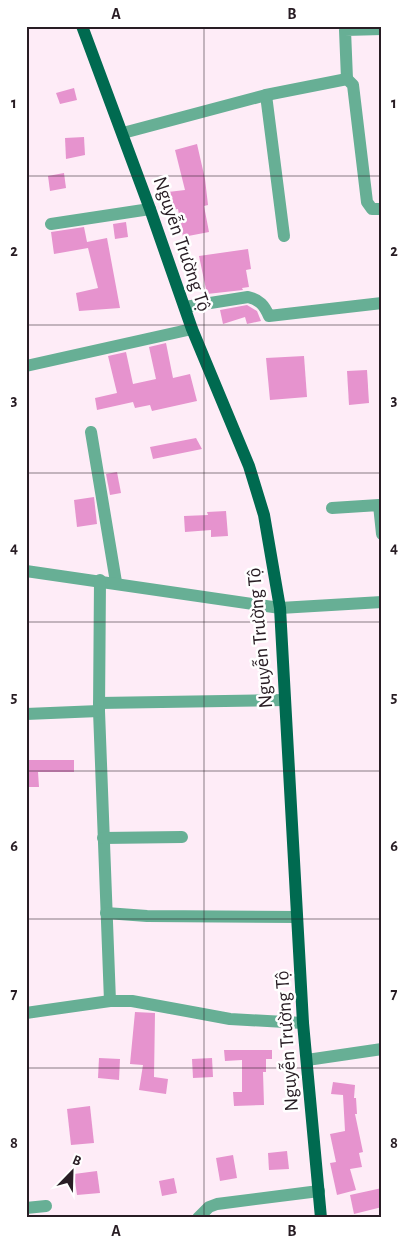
<svg xmlns="http://www.w3.org/2000/svg" width="408" height="1244" font-family="'Alegreya Sans',sans-serif">
  <rect width="100%" height="100%" fill="#feecf7"/>
  <g fill="#e693ce">
    <path d="M74,88L77,100L60,104L56,93Z"/>
    <path d="M84,137L85,155L66,159L65,138Z"/>
    <path d="M197,144L205,179L208,205L204,206L209,232L183,237L178,209L170,210L168,192L185,190L175,150Z"/>
    <path d="M64,173L66,188L50,191L48,176Z"/>
    <path d="M126,222L128,237L115,239L113,224Z"/>
    <path d="M84,227L87,242L107,238L120,308L79,311L76,293L98,288L88,248L54,254L51,232Z"/>
    <path d="M248,249L251,269L246,270L249,287L242,288L243,290L207,294L199,256Z"/>
    <path d="M247,305L257,311L261,321L247,324L245,317L223,324L220,310Z"/>
    <path d="M166,343L173,378L190,374L197,401L152,411L150,405L135,408L133,402L97,410L95,398L117,393L108,356L126,352L133,384L156,379L149,347Z"/>
    <path d="M304,356L307,397L270,400L266,358Z"/>
    <path d="M367,370L369,403L349,405L347,371Z"/>
    <path d="M196,438L202,449L153,459L150,447Z"/>
    <path d="M117,472L121,493L110,495L106,474Z"/>
    <path d="M94,497L97,524L77,527L74,500Z"/>
    <path d="M226,511L228,536L211,537V530L185,532L184,516L208,515L207,512Z"/>
    <path d="M26,760H74V772H38L39,787H26Z"/>
    <path d="M135,1012L155,1013L154,1077L168,1079L166,1094L139,1090L143,1065L130,1064Z"/>
    <path d="M224,1050H272V1059H266V1072H263L264,1105L234,1106L233,1092H242V1060L225,1061Z"/>
    <path d="M99,1058L120,1059L119,1080L98,1078Z"/>
    <path d="M212,1058L213,1077L193,1078L192,1059Z"/>
    <path d="M333,1082L355,1085L354,1098H356L357,1114H355L363,1152L359,1153L362,1167L350,1169L356,1190L337,1195L330,1163L336,1162L330,1134L345,1131L343,1095L331,1094Z"/>
    <path d="M90,1106L94,1143L71,1145L67,1109Z"/>
    <path d="M287,1151L289,1169L269,1170L268,1153Z"/>
    <path d="M233,1155L237,1178L220,1181L216,1158Z"/>
    <path d="M97,1171L100,1193L77,1195L74,1174Z"/>
    <path d="M174,1178L177,1193L162,1196L159,1181Z"/>
    <path d="M382,1188V1207L354,1214L350,1195Z"/>
  </g>
  <g fill="none" stroke-linecap="round" stroke-linejoin="round">
    <g stroke="#67af95" stroke-width="12">
      <path d="M347,79L345,30L382,29"/>
      <path d="M266,95L284,236"/>
      <path d="M123,133L266,95L347,79L353,85L367,202L372,209H382"/>
      <path d="M51,224L150,209"/>
      <path d="M185,307L248,297C260,300 264,305 269,316L382,303"/>
      <path d="M26,366L192,329"/>
      <path d="M91,432L116,582"/>
      <path d="M332,508L379,505L382,534"/>
      <path d="M26,571L280,608L382,602"/>
      <path d="M100,580L99,711L110,1001"/>
      <path d="M99,703L285,700"/>
      <path d="M26,714L99,711"/>
      <path d="M103,838L182,837"/>
      <path d="M106,913L147,916L297,917"/>
      <path d="M26,1013L110,1001H132L230,1019L303,1023"/>
      <path d="M307,1060L382,1049"/>
      <path d="M26,1208L46,1206"/>
      <path d="M198,1218L209,1207L217,1204L319,1191"/>
    </g>
    <path stroke="#006a50" stroke-width="12" d="M82,26L150,209L192,329L249,466L264,515L280,608L303,1023L321,1218"/>
  </g>
  <path fill="none" stroke="#281d24" stroke-width="1" stroke-opacity="0.55" d="M204,26V1218M26,176H382M26,325H382M26,473H382M26,622H382M26,771H382M26,919H382M26,1068H382"/>
  <g text-anchor="middle" dominant-baseline="central" stroke-width="5" stroke-linejoin="round" paint-order="stroke">
    <g font-size="20" fill="#281d24" stroke="#fff">
      <text transform="translate(182 244) rotate(71)">Nguyễn Trường Tộ</text>
      <text transform="translate(260 638) rotate(-95)">Nguyễn Trường Tộ</text>
      <text transform="translate(287 1041) rotate(-94)">Nguyễn Trường Tộ</text>
    </g>
  </g>
  <rect width="408" height="1244" fill="none" stroke="#ffffff" stroke-width="55"/>
  <g transform="translate(72 1172) rotate(23)" stroke="#ffffff" stroke-width="4" paint-order="stroke">
  <path d="M0-4L9 19L0 12L-9 19Z" fill="#281d24"/>
  <text y="-8" font-size="14" font-weight="bold" text-anchor="middle" fill="#281d24">B</text>
  </g>
  <rect x="28" y="28" width="352" height="1188" fill="none" stroke="#281d24" stroke-width="2"/>
  <g font-size="16" text-anchor="middle" font-weight="bold" fill="#281d24">
    <text x="116" y="19">A</text>
    <text x="292" y="19">B</text>
    <text x="14" y="108">1</text>
    <text x="394" y="108">1</text>
    <text x="14" y="256">2</text>
    <text x="394" y="256">2</text>
    <text x="14" y="405">3</text>
    <text x="394" y="405">3</text>
    <text x="14" y="553">4</text>
    <text x="394" y="553">4</text>
    <text x="14" y="702">5</text>
    <text x="394" y="702">5</text>
    <text x="14" y="851">6</text>
    <text x="394" y="851">6</text>
    <text x="14" y="999">7</text>
    <text x="394" y="999">7</text>
    <text x="14" y="1148">8</text>
    <text x="394" y="1148">8</text>
    <text x="116" y="1236">A</text>
    <text x="292" y="1236">B</text>
  </g>
</svg>
